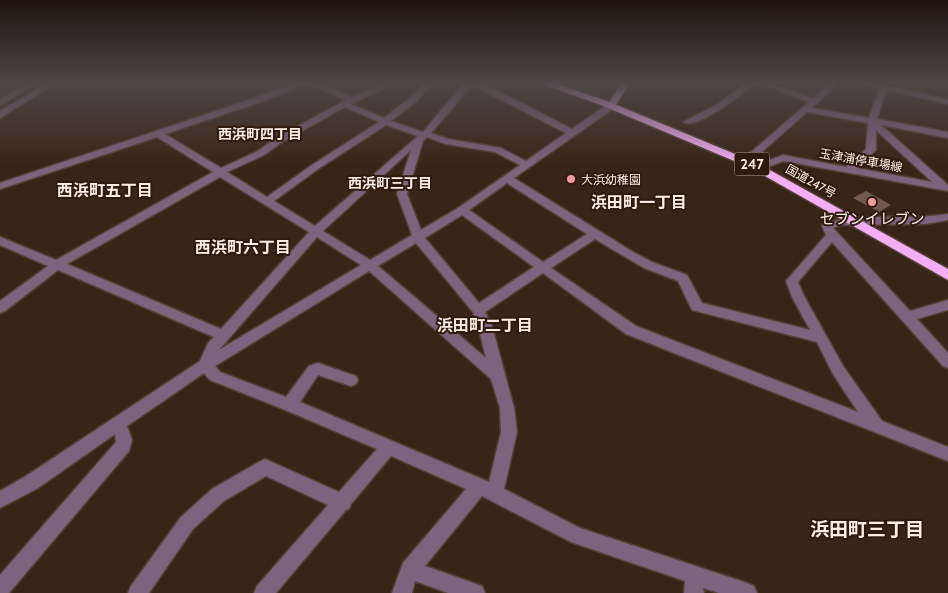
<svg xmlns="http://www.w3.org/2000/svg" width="948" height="593" font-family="Cabin,'Noto Sans JP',sans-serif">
  <rect width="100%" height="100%" fill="#392517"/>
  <path fill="#73584e" d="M866,191L891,205L879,212L853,198Z"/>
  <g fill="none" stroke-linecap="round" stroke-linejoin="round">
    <g stroke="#544134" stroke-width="3">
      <g id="minor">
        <path d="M30,82H39L0,105V100Z"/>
        <path d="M49,82H58L0,118V111Z"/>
        <path d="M297,82H316L352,97L388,82H398L351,104L384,118L411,97L426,82H434L417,101L391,121L423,132L465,82H480L572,129L608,104H614V108L514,178L633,252L652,262L687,275L702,303L810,330L792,297L786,281L826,235L822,226L823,224C863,211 907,221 948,214V220L925,224L841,225L833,228L910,311L948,300V310L917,319L948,353V368L943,366L832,242L798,282L804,296L843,366L882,421L948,447V461L626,334L543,273L485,312L492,326L514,408L517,432L504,489L580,528L747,583L754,586L757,593H719L703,588L704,593H684L685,581L571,542L482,496L425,566L482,586L485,593H448L415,581L412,593H392L403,563L466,489L391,456L351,504L349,509L346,510L276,593H254L257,586L328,505L266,476L224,501L193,529L149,593H128L131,586L181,517L212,489L259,462L265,459L339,492L377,449L283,409L210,380L204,373L127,426L132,440L129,451L9,593H0V575L116,442L115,434L38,488L0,508V491L26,476L200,361L208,343L214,337L58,270L5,311L0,313V301L48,266L0,245V237L56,260L213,172L157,137L0,189V183L255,98ZM307,83L346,100L276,138L258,151L221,168L165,134L261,102ZM472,85L474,86L566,133L526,161L501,148L448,139L431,133ZM345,107L379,122L312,165L267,197L227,172L264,155L282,142ZM386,125L418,136L315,226L274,201L318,169ZM427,137L446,144L495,152L520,165L458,208L421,230L407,194L423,141ZM411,150L397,194L412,235L370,260L323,231ZM220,177L309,232L221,329L67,264ZM507,183L587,234L543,262L469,210ZM462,215L534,267L479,303L425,238ZM317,237L361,265L219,350ZM595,239L644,268L678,281L692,310L817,342L833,374L858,412L636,326L551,268ZM416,243L473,312L478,326L486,358L378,266ZM369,271L491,379L500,408L501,432L489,482L300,402L318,375L351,386L356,384L358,380L356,376L318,363L309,366L286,397L220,372L215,366Z"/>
        <path d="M747,82H765L813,98L832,82H840L812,108L869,118L879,88L859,82H872L948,100V104L886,90L877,119L948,132V138L881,125L948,185V191L784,161L770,166L767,165V161L783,155L846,167L866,149L868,123L807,112L755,158H749V154L809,102L777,90L754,84C743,94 695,131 683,122L718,104ZM876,130L932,182L856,168L876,150Z"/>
      </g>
    </g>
    <g stroke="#544134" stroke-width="3">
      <path id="major" d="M622,82H630L614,108H608L607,106Z"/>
    </g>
    <g stroke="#544134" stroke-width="3">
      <path id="highway" d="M537,82H551L607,101L759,164L948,269V280L751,168L601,105Z"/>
    </g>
    <use href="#minor" fill="#7e627e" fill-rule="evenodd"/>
    <use href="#major" fill="#d299d3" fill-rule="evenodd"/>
    <use href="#highway" fill="#f3aef5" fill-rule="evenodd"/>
  </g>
  <linearGradient id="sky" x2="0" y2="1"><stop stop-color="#1f140d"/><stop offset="0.5" stop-color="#4e4647"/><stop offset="1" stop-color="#4e4647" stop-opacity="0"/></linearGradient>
  <rect width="948" height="165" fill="url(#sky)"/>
  <g fill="#f59b9b" stroke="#2f1b0e" stroke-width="2">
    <circle cx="571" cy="179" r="5"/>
    <circle cx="872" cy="202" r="5"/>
  </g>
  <g text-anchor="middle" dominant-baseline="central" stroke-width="4" stroke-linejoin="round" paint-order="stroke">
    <g font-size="12" fill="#fceee5" stroke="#2f1b0e">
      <text transform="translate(861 160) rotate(10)">玉津浦停車場線</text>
      <text transform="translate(811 181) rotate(29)">国道247号</text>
    </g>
    <g font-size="12" fill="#fceee5" stroke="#2f1b0e" text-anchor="start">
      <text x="581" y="179">大浜幼稚園</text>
    </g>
    <g font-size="14" font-weight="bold" fill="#fceee5" stroke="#2f1b0e">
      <text x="260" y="134">西浜町四丁目</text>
      <text x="390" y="183">西浜町三丁目</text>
    </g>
    <rect fill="#2f1b0e" stroke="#beafa4" stroke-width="1" x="734.5" y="152.5" width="35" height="23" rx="4"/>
    <g font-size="14" font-weight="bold" fill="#fceee5">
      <text x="752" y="164">247</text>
    </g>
    <g font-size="15" fill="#fceee5" stroke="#2f1b0e">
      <text x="872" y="219">セブンイレブン</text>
    </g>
    <g font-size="16" font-weight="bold" fill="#fceee5" stroke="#2f1b0e">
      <text x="105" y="190">西浜町五丁目</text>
      <text x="639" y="202">浜田町一丁目</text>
      <text x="243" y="247">西浜町六丁目</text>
      <text x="485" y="325">浜田町二丁目</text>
    </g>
    <g font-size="19" font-weight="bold" fill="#fceee5" stroke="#2f1b0e">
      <text x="867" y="529">浜田町三丁目</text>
    </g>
  </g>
</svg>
